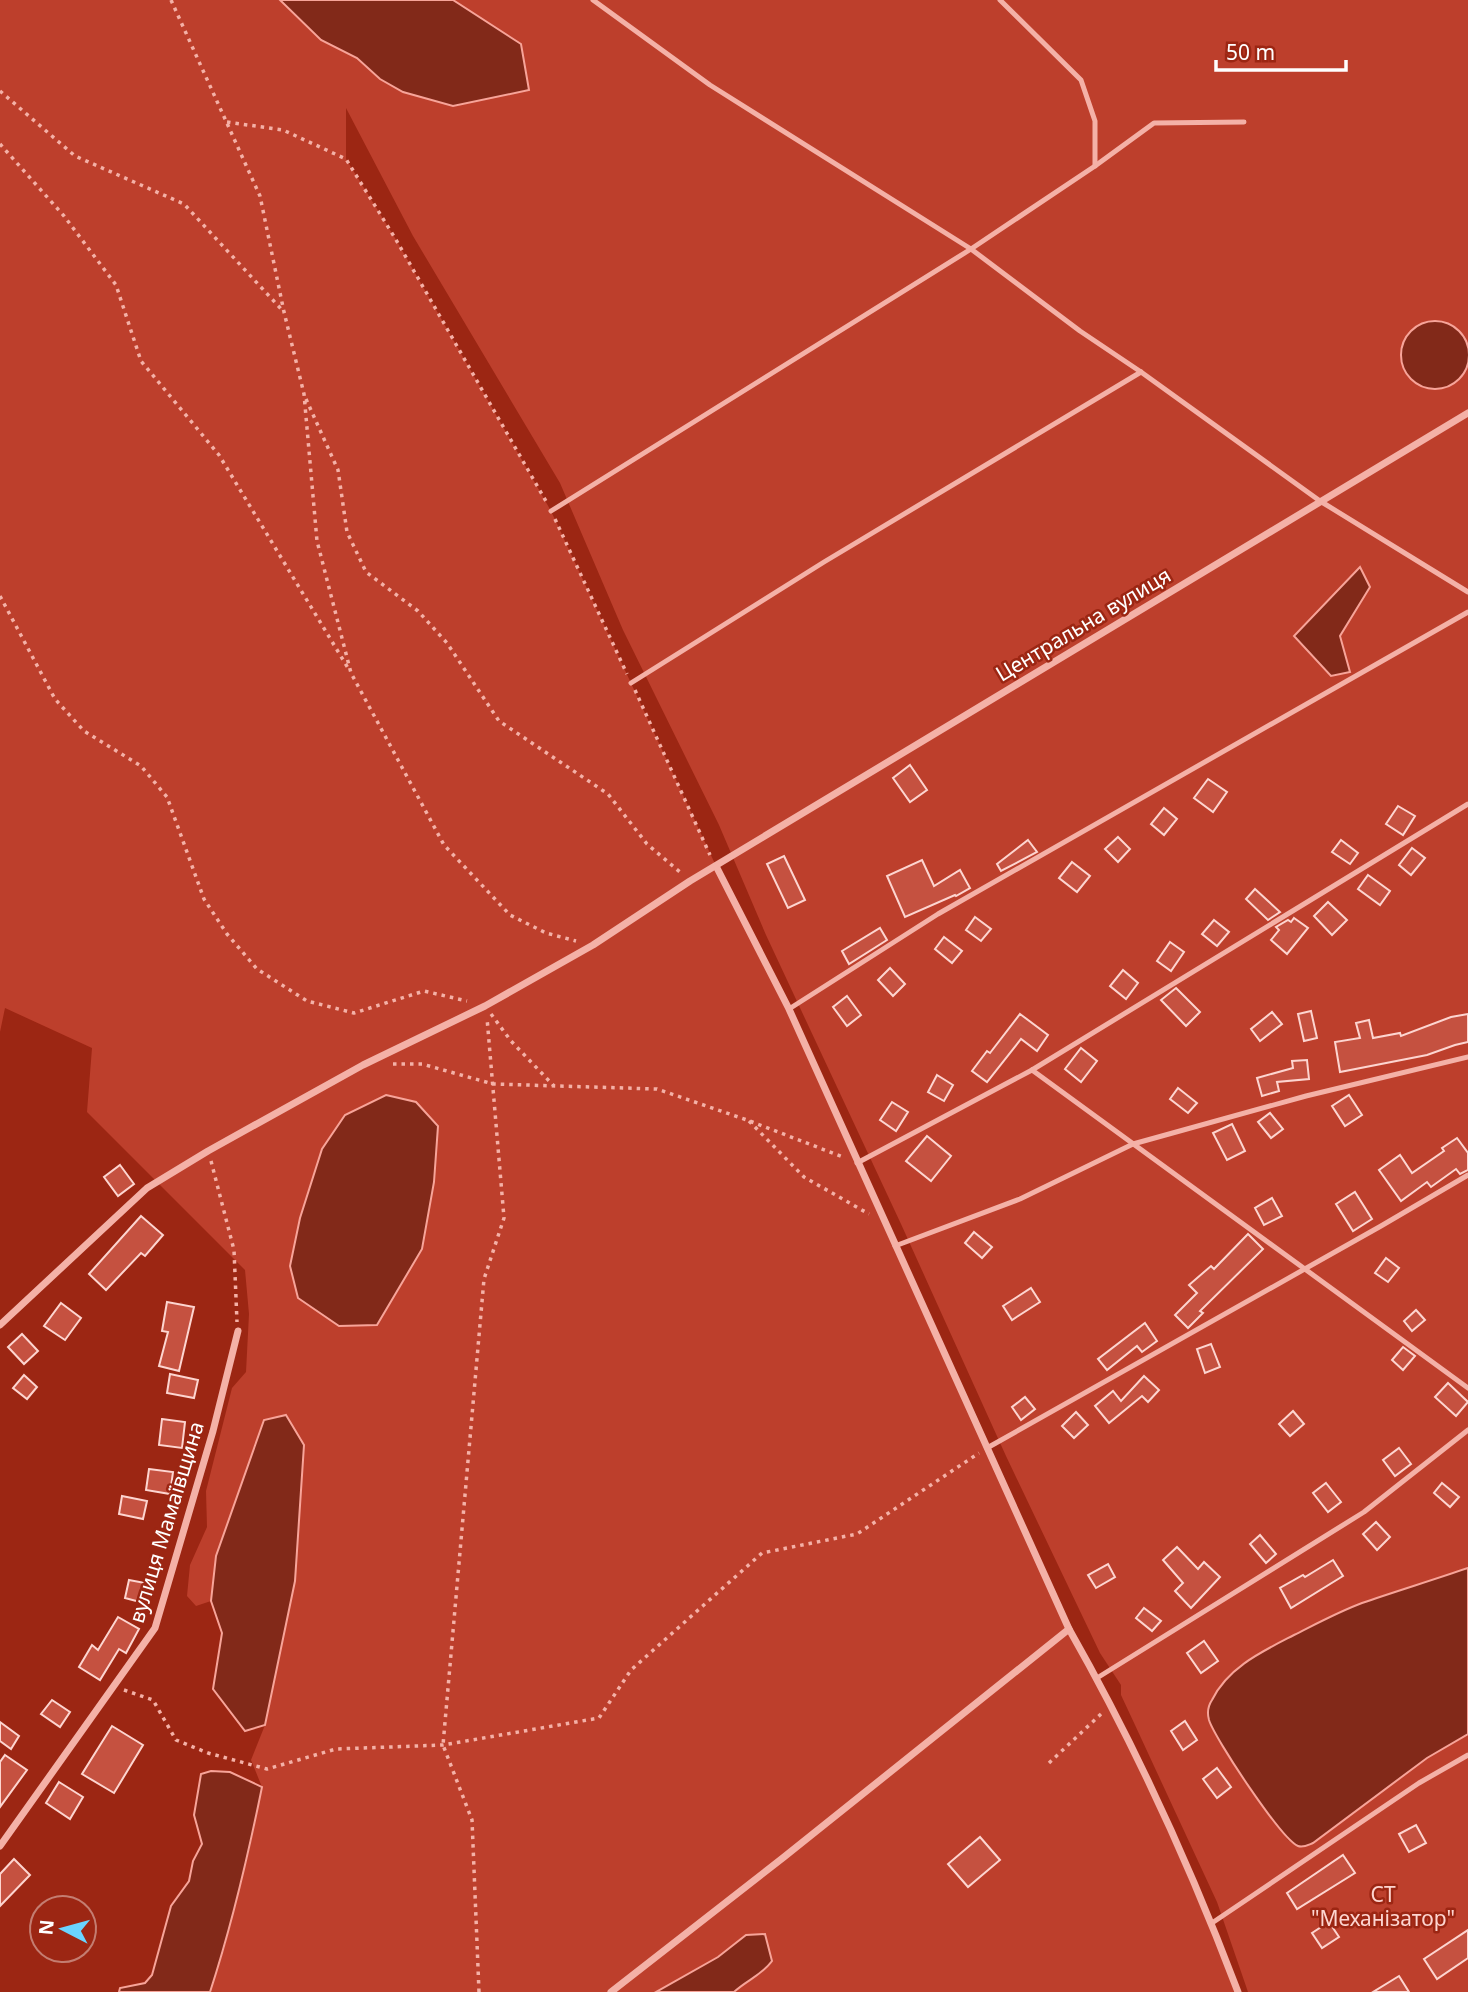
<svg xmlns="http://www.w3.org/2000/svg" width="1468" height="1992" font-family="'Noto Sans',sans-serif">
  <rect width="100%" height="100%" fill="#9c2613"/>
  <path fill="#bd3f2c" fill-rule="evenodd" d="M0,0H280L321,40L357,58L380,79L403,92L521,44L453,0H1468V343L1464,335L1466,372L1468,365V1568L1360,1604L1277,1644L1250,1658L1227,1678L1213,1697L1208,1712L1213,1730L1250,1789L1288,1840L1298,1846L1305,1847L1313,1843L1427,1758L1468,1734V1992H1248L1217,1902L1135,1725L1121,1695V1685L1100,1653L1006,1456L901,1224L766,935L719,825L623,630L560,483L413,236L346,108V159L395,238L551,511L716,866L789,1009L1069,1629L1129,1741L1238,1992H734C747,1980 762,1975 772,1961L765,1934L746,1935L718,1957L656,1992H210L224,1949L250,1847L262,1787L251,1760L265,1725L295,1581L216,1556L211,1601L196,1606L187,1596L190,1565L207,1527L206,1491L232,1388L246,1372L249,1314L245,1270L87,1112L92,1048L5,1008L0,1032ZM1360,567L1370,587L1340,636Z"/>
  <g fill="#822919" stroke="#f7a499" stroke-width="2">
    <path d="M280,0H453L521,44L529,90L453,106L403,92L380,79L357,58L321,40Z"/>
    <circle cx="1435" cy="355" r="34"/>
    <path d="M1360,567L1370,587L1340,636L1350,672L1331,676L1294,636Z"/>
    <path d="M386,1095L416,1102L438,1126L434,1182L422,1249L377,1325L339,1326L298,1298L290,1266L300,1218L322,1149L345,1115Z"/>
    <path d="M286,1415L304,1445L295,1581L265,1725L245,1731L213,1689L222,1633L211,1601L216,1556L264,1420Z"/>
    <path d="M1468,1568V1734L1427,1758L1313,1843C1308,1845 1303,1848 1298,1846C1282,1840 1215,1739 1209,1720C1207,1713 1208,1706 1212,1700C1228,1667 1263,1651 1294,1635C1316,1624 1338,1612 1362,1603C1397,1591 1433,1580 1468,1568Z"/>
    <path d="M211,1771L230,1772L262,1787C248,1856 232,1925 210,1992H119L120,1988L145,1983L152,1975L171,1906L189,1881L193,1861L202,1844L194,1815L201,1774Z"/>
    <path d="M765,1934L772,1961C762,1975 747,1980 734,1992H656L718,1957L746,1935Z"/>
  </g>
  <g fill="#c55140" stroke="#fdd5d0" stroke-width="2">
    <path d="M910,765L927,790L910,802L893,778Z"/>
    <path d="M1208,779L1227,792L1213,812L1194,798Z"/>
    <path d="M1398,806L1415,816L1403,835L1386,824Z"/>
    <path d="M1164,808L1177,819L1164,835L1151,824Z"/>
    <path d="M1118,837L1130,849L1118,862L1105,849Z"/>
    <path d="M1028,840L1037,852L1001,871L997,864Z"/>
    <path d="M1341,840L1358,853L1350,864L1332,852Z"/>
    <path d="M1412,848L1425,858L1411,875L1399,865Z"/>
    <path d="M784,856L805,900L788,908L767,864Z"/>
    <path d="M922,860L934,886L960,870L970,888L956,896L955,895L905,917L887,876Z"/>
    <path d="M1072,862L1090,876L1077,892L1059,878Z"/>
    <path d="M1368,875L1390,891L1380,905L1358,889Z"/>
    <path d="M1255,889L1280,912L1268,920L1246,899Z"/>
    <path d="M1328,902L1347,920L1332,935L1314,916Z"/>
    <path d="M975,917L991,929L981,941L966,930Z"/>
    <path d="M1294,918L1308,928L1287,954L1271,940L1279,930L1276,927L1288,920L1291,922Z"/>
    <path d="M1214,920L1229,932L1217,946L1202,934Z"/>
    <path d="M880,928L887,940L849,964L842,951Z"/>
    <path d="M944,937L962,951L952,963L935,949Z"/>
    <path d="M1170,942L1184,952L1171,971L1157,961Z"/>
    <path d="M890,968L905,984L893,996L878,980Z"/>
    <path d="M1123,970L1138,983L1126,999L1110,986Z"/>
    <path d="M1176,988L1200,1012L1186,1026L1161,1000Z"/>
    <path d="M847,996L861,1015L847,1026L833,1007Z"/>
    <path d="M1311,1011L1317,1038L1304,1041L1298,1014Z"/>
    <path d="M1272,1012L1282,1024L1260,1041L1251,1029Z"/>
    <path d="M1020,1014L1048,1035L1037,1051L1021,1039L987,1082L972,1071L987,1051L990,1053Z"/>
    <path d="M1468,1014V1042L1455,1045L1427,1055L1340,1072L1335,1042L1360,1038L1356,1023L1369,1020L1373,1038L1400,1033L1401,1036L1451,1017Z"/>
    <path d="M1081,1048L1097,1061L1081,1082L1065,1069Z"/>
    <path d="M1307,1060L1309,1079L1277,1082L1279,1091L1262,1096L1257,1078L1293,1068L1292,1061Z"/>
    <path d="M937,1075L953,1085L944,1101L928,1092Z"/>
    <path d="M1178,1088L1197,1103L1188,1113L1170,1099Z"/>
    <path d="M1349,1095L1362,1115L1345,1126L1332,1106Z"/>
    <path d="M892,1102L908,1112L896,1131L880,1120Z"/>
    <path d="M1270,1113L1283,1129L1271,1138L1258,1122Z"/>
    <path d="M1232,1124L1245,1151L1227,1160L1213,1133Z"/>
    <path d="M927,1136L951,1156L931,1181L906,1161Z"/>
    <path d="M1457,1138L1468,1153V1170L1460,1174L1456,1169L1431,1187L1427,1182L1401,1201L1379,1170L1400,1155L1412,1173L1444,1151L1442,1148Z"/>
    <path d="M120,1165L134,1184L118,1196L104,1177Z"/>
    <path d="M1355,1192L1372,1219L1353,1231L1336,1204Z"/>
    <path d="M1272,1198L1282,1216L1264,1225L1255,1208Z"/>
    <path d="M141,1216L163,1235L145,1256L141,1253L106,1290L89,1274Z"/>
    <path d="M974,1232L992,1247L982,1258L965,1243Z"/>
    <path d="M1248,1234L1263,1249L1200,1311L1203,1313L1188,1328L1175,1315L1197,1293L1189,1285L1211,1266L1214,1269Z"/>
    <path d="M1386,1258L1399,1268L1388,1282L1375,1273Z"/>
    <path d="M1031,1288L1040,1302L1012,1320L1003,1306Z"/>
    <path d="M167,1302L194,1307L179,1371L159,1366L168,1332L162,1331Z"/>
    <path d="M61,1303L81,1318L65,1340L44,1326Z"/>
    <path d="M1416,1310L1425,1320L1412,1331L1404,1321Z"/>
    <path d="M1145,1323L1157,1341L1142,1352L1137,1346L1107,1370L1098,1359Z"/>
    <path d="M22,1334L38,1351L24,1364L8,1347Z"/>
    <path d="M1211,1344L1220,1367L1205,1373L1197,1349Z"/>
    <path d="M1403,1347L1415,1356L1403,1370L1392,1360Z"/>
    <path d="M170,1374L198,1380L194,1398L167,1393Z"/>
    <path d="M24,1375L37,1387L27,1399L13,1388Z"/>
    <path d="M1144,1376L1159,1390L1148,1402L1142,1396L1109,1423L1095,1406L1113,1391L1121,1401Z"/>
    <path d="M1448,1383L1468,1402L1456,1416L1435,1397Z"/>
    <path d="M1025,1397L1035,1409L1021,1420L1012,1407Z"/>
    <path d="M1293,1411L1304,1424L1290,1436L1279,1424Z"/>
    <path d="M1076,1412L1088,1425L1074,1438L1062,1426Z"/>
    <path d="M162,1419L185,1422L182,1448L159,1445Z"/>
    <path d="M1399,1448L1411,1464L1395,1476L1383,1460Z"/>
    <path d="M149,1469L173,1472L170,1494L146,1490Z"/>
    <path d="M1326,1483L1341,1502L1328,1512L1313,1493Z"/>
    <path d="M1442,1483L1459,1497L1450,1507L1434,1493Z"/>
    <path d="M122,1496L147,1501L143,1519L119,1514Z"/>
    <path d="M1376,1522L1390,1537L1377,1550L1363,1534Z"/>
    <path d="M1260,1535L1276,1554L1266,1563L1250,1544Z"/>
    <path d="M1177,1547L1198,1569L1204,1562L1220,1577L1191,1608L1175,1591L1183,1583L1163,1560Z"/>
    <path d="M1333,1560L1343,1576L1291,1608L1280,1588L1303,1575L1305,1577Z"/>
    <path d="M1108,1564L1115,1577L1096,1588L1088,1575Z"/>
    <path d="M129,1580L145,1583L140,1602L125,1598Z"/>
    <path d="M1144,1608L1161,1621L1152,1631L1136,1618Z"/>
    <path d="M118,1617L139,1629L126,1653L119,1649L100,1680L79,1667L92,1645L98,1650Z"/>
    <path d="M1204,1641L1218,1661L1201,1673L1187,1653Z"/>
    <path d="M52,1700L70,1712L60,1727L41,1714Z"/>
    <path d="M1185,1721L1197,1740L1183,1750L1171,1731Z"/>
    <path d="M0,1722L19,1736L11,1749L0,1741Z"/>
    <path d="M112,1726L143,1745L114,1793L82,1774Z"/>
    <path d="M5,1755L27,1770L0,1807V1762Z"/>
    <path d="M1217,1768L1231,1787L1217,1798L1203,1779Z"/>
    <path d="M59,1782L83,1797L70,1819L46,1803Z"/>
    <path d="M1416,1825L1426,1843L1409,1852L1399,1834Z"/>
    <path d="M980,1837L1000,1860L968,1887L948,1864Z"/>
    <path d="M1343,1855L1355,1873L1297,1909L1287,1893Z"/>
    <path d="M14,1859L30,1875L0,1906V1874Z"/>
    <path d="M1329,1922L1339,1937L1322,1948L1312,1933Z"/>
    <path d="M1468,1930V1958L1437,1979L1424,1959Z"/>
    <path d="M1399,1976L1409,1992H1373Z"/>
  </g>
  <g fill="none" stroke-linecap="round" stroke-linejoin="round">
    <g stroke="#f4b1a7" stroke-width="3.5" stroke-dasharray="3.5 5" stroke-linecap="butt">
      <path d="M171,0L260,196L284,312L304,394L317,541L351,673L444,845L510,915L546,933L576,941"/>
      <path d="M0,91L75,156L184,204L283,311"/>
      <path d="M227,122L283,130L346,159L395,238L547,503"/>
      <path d="M0,144L64,216L116,285L141,361L219,455L348,668"/>
      <path d="M306,399L338,470L347,532L366,572L418,611L447,643L499,721L608,794L647,844L681,873"/>
      <path d="M555,519L627,674"/>
      <path d="M0,596L55,699L84,731L141,766L167,797L204,899L227,934L257,969L307,1001L354,1013L424,991L467,1001"/>
      <path d="M635,690L710,855"/>
      <path d="M491,1014L511,1041L554,1086"/>
      <path d="M393,1064H422L493,1084L657,1089L747,1120L843,1157"/>
      <path d="M749,1121L804,1177L869,1214"/>
      <path d="M211,1161L234,1250L237,1322"/>
      <path d="M124,1690L153,1700L176,1740L208,1753L267,1769L336,1749L443,1745L599,1718L631,1670L762,1553L857,1534L979,1453"/>
      <path d="M1049,1763L1101,1714"/>
      <path d="M479,1992L472,1820L443,1745L484,1279L504,1218L487,1018"/>
    </g>
    <g stroke="#f4b1a7" stroke-width="5">
      <path d="M593,0L710,85L971,249L1080,331L1141,372L1320,501L1468,592"/>
      <path d="M1000,0L1081,80L1095,121V166"/>
      <path d="M551,511L971,249L1095,166L1154,123L1244,122"/>
      <path d="M631,683L824,562L1141,372"/>
      <path d="M789,1009L938,914L1468,612"/>
      <path d="M1032,1070L1468,1388"/>
      <path d="M857,1163L1032,1070L1468,804"/>
      <path d="M895,1246L1020,1199L1133,1144L1306,1096L1468,1057"/>
      <path d="M987,1448L1381,1226L1468,1175"/>
      <path d="M1097,1678L1364,1512L1468,1430"/>
      <path d="M1212,1923L1419,1783L1468,1755"/>
    </g>
    <g stroke="#f4b1a7" stroke-width="7">
      <path d="M716,866L789,1009L1069,1629C1135,1745 1191,1868 1238,1992"/>
      <path d="M0,1325L147,1188L208,1151L363,1065L485,1006L593,945L690,881L1468,413"/>
      <path d="M0,1846L155,1628L213,1431L238,1331"/>
      <path d="M611,1992L784,1857L1069,1629"/>
    </g>
  </g>
  <g text-anchor="middle" dominant-baseline="central" stroke-width="5" stroke-linejoin="round" paint-order="stroke">
    <g font-size="21" fill="#fff" stroke="#9c2613">
      <text transform="translate(1083 624) rotate(-31)">Центральна вулиця</text>
      <text transform="translate(166 1522) rotate(-73)">вулиця Мамаївщина</text>
    </g>
    <g font-size="21" fill="#fdd5d0" stroke="#9c2613">
      <text x="1383" y="1894">СТ<tspan x="1383" dy="24">"Механізатор"</tspan></text>
    </g>
  </g>
  <g transform="translate(63 1929) rotate(276)"><circle r="33" fill="#9c2613" stroke="#c47d71" stroke-width="2"/>
  <path d="M0-5L12 26L0 18L-12 26Z" fill="#6ad4ff"/>
  <text y="-10" font-size="19" font-weight="bold" text-anchor="middle" fill="#ffffff">N</text>
  </g>
  <path d="M1216 60v10h130v-10" fill="none" stroke="#ffffff" stroke-width="3.5"/>
  <text x="1226" y="60" font-size="21" fill="#ffffff" stroke="#9c2613" stroke-width="5" paint-order="stroke">50 m</text>
</svg>
